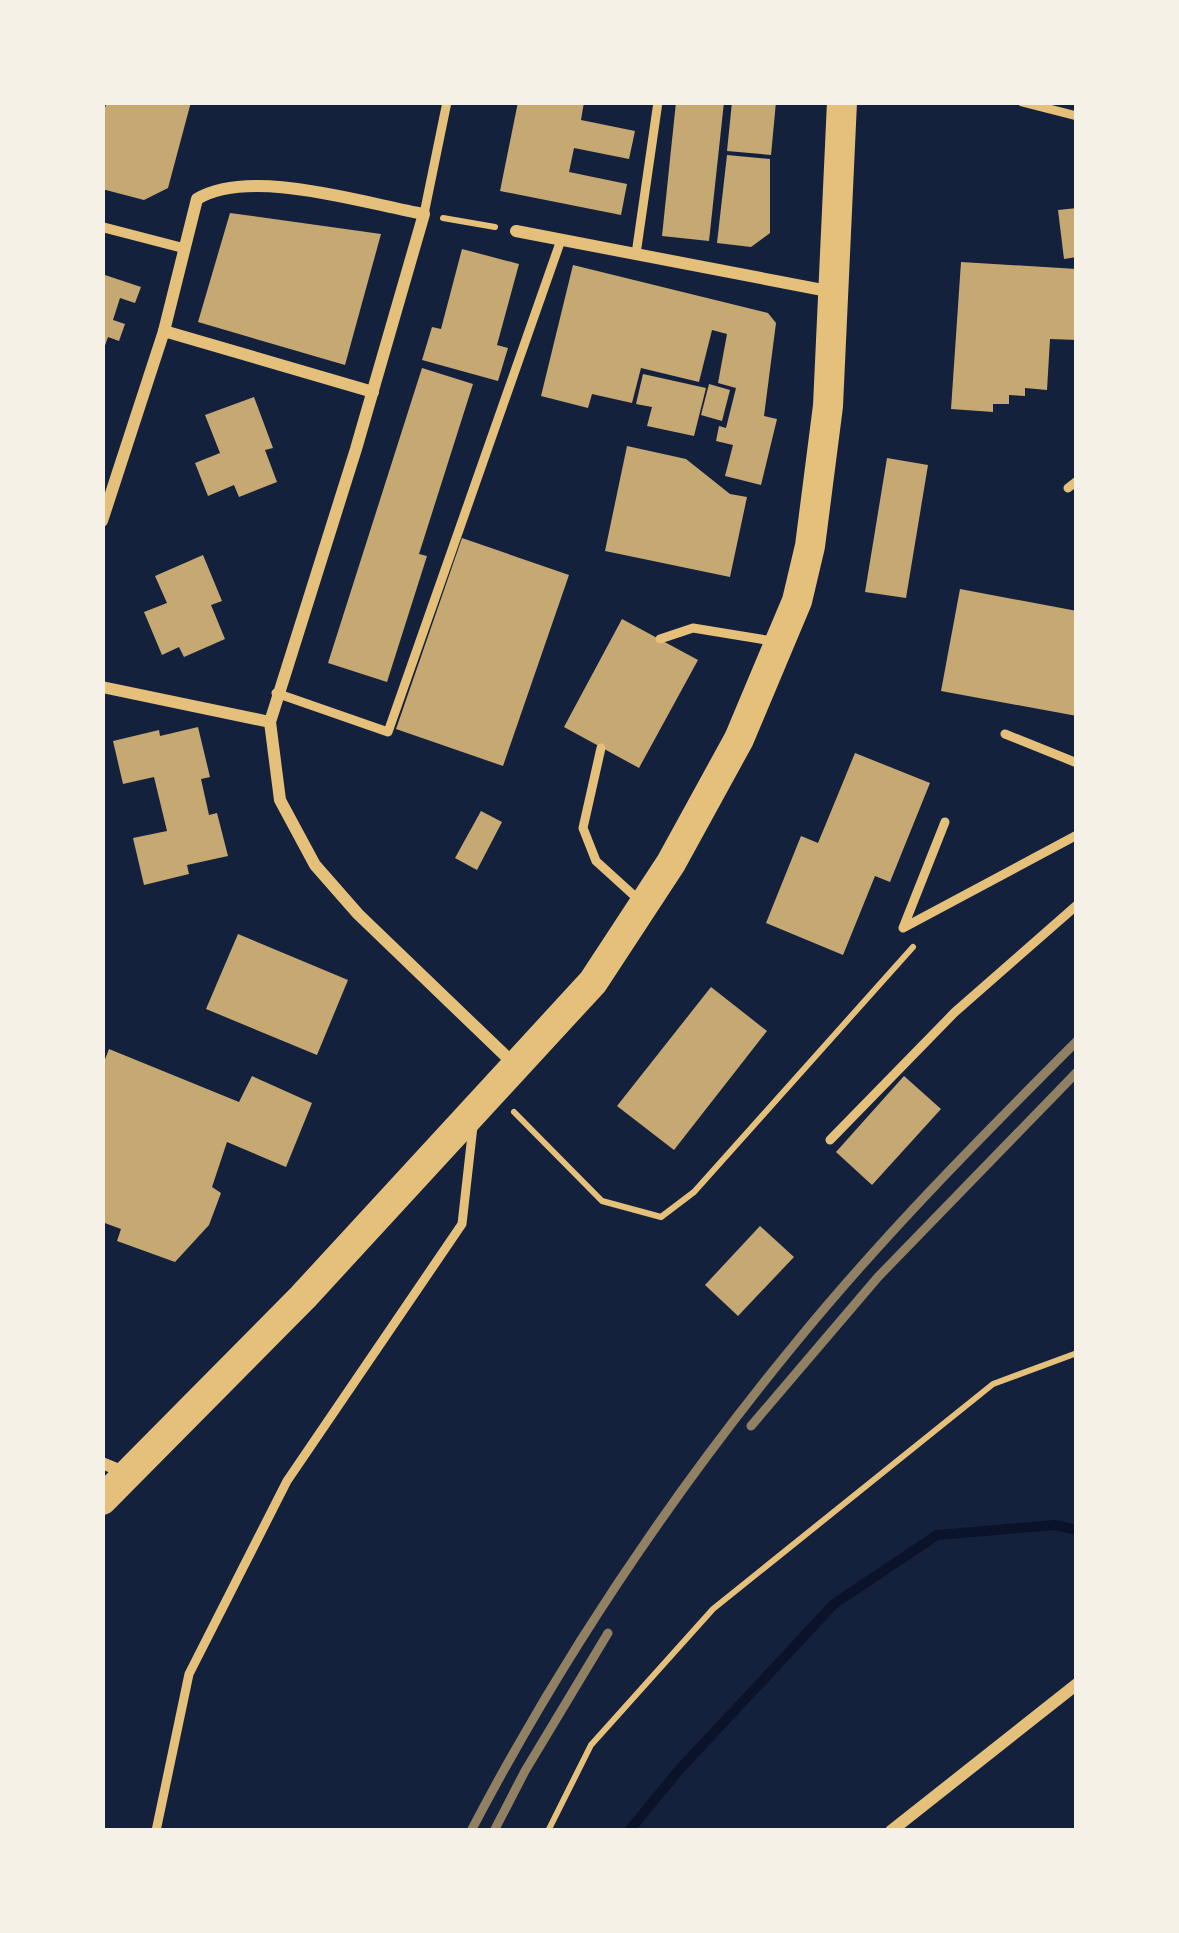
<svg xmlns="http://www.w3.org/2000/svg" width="1179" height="1933" font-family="'Source Sans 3',sans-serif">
  <rect width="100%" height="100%" fill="#14213d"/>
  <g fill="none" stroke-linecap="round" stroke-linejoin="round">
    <path stroke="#0b132b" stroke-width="10" d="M629,1831L679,1770L834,1604L937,1535L1055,1525L1077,1530"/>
  </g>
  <g fill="#c6a872">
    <path d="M107,102H191L168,188L144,200L102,189V116Z"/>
    <path d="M518,102H584L581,120L635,131L629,159L574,148L569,172L627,184L621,215L500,191Z"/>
    <path d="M676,102H724L709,241L662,236Z"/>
    <path d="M732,102H776L771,155L727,151Z"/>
    <path d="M727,155L770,159V233L751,247L717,243Z"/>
    <path d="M1077,208V257L1064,259L1058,210Z"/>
    <path d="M230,213L381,234L345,365L198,322Z"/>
    <path d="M462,249L519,264L497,345L508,348L498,381L422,360L432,327L441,329Z"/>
    <path d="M961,262L1077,269V340L1050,339L1047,390L1025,388V396L1009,395V404H993V412L951,409Z"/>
    <path d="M573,265L768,313L776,323L764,416L777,419L761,485L725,476L733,445L716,441L719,426L726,428L736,388L718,383L727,334L712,330L699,382L641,368L632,403L592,394L588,408L541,396Z"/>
    <path d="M102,274L141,287L135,303L120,298L113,320L125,324L119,341L108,337L103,351Z"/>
    <path d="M422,368L473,384L419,554L427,556L387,682L328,663Z"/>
    <path d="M643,374L706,388L694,436L647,426L652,407L636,404Z"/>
    <path d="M709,384L730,390L722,421L701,415Z"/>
    <path d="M254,397L273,448L265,450L277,482L239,497L234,485L208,496L195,463L220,453L205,415Z"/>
    <path d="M627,446L686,459L730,494L747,497L730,577L605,551Z"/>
    <path d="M887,458L928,465L906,598L865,592Z"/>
    <path d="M462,538L569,575L503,766L396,729Z"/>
    <path d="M203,555L222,601L211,605L225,639L184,657L179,647L162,655L144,612L167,603L155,576Z"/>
    <path d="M960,589L1077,611V716L941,691Z"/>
    <path d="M622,619L698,660L639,768L564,727Z"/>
    <path d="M198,727L210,777L201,779L209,815L217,813L228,856L187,865L189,874L144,885L133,838L167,831L154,777L123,784L113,741L159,730L160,736Z"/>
    <path d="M855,753L930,783L890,882L875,876L843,955L766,923L801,836L818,843Z"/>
    <path d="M481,811L502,822L477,870L455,858Z"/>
    <path d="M238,934L348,980L317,1055L206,1009Z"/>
    <path d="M711,987L767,1031L674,1150L617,1106Z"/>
    <path d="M109,1049L239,1102L252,1076L312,1103L286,1167L227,1142L212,1187L221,1193L209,1225L175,1262L117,1241L121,1229L102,1222V1067Z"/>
    <path d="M904,1076L941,1109L872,1185L836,1152Z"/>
    <path d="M760,1226L794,1257L738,1316L705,1285Z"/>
  </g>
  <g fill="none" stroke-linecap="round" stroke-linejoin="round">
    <g stroke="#e5c07b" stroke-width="6">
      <path d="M443,218L495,227"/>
      <path d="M514,1112L602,1201L661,1217L694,1192L913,947"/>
      <path d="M548,1831L591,1745L713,1609L993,1384L1077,1353"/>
    </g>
    <g stroke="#e5c07b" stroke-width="9">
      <path d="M1022,102L1077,116"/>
      <path d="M424,214L447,102"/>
      <path d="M636,254L658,102"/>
      <path d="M1068,488L1077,481"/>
      <path d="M660,639L693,628L772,641"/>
      <path d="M276,693L388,732L561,240"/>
      <path d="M1005,734L1077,763"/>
      <path d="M601,748L583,828L596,861L640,901"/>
      <path d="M945,822L903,928L1077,835"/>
      <path d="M830,1140L955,1012L1077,905"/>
      <path d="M156,1831L189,1674L287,1481L462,1224L473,1126"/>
    </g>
    <path stroke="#e5c07b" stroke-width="10" d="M102,227L183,248"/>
    <g stroke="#e5c07b" stroke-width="12">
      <path d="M516,231L833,292"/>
      <path d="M164,331L373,392"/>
      <path d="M102,521L164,331L197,199C251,167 362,203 424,214L356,449L270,722L280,800L315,865L358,914L515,1065"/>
      <path d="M102,687L270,722"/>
      <path d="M102,1463L129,1474"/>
      <path d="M891,1831L1077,1684"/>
    </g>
    <path stroke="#e5c07b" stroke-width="30" d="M102,1500L303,1297L593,982L671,863L739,739L797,601L810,546L828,406L842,102"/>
    <g stroke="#918062" stroke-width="9">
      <path d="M751,1426L878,1277L1077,1072"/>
      <path d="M471,1831C562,1657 673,1492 798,1340C884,1235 981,1137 1077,1041"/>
      <path d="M494,1831L525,1771L608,1633"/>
    </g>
  </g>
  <rect width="1179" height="1933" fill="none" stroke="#f6f1e7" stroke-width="210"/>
</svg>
